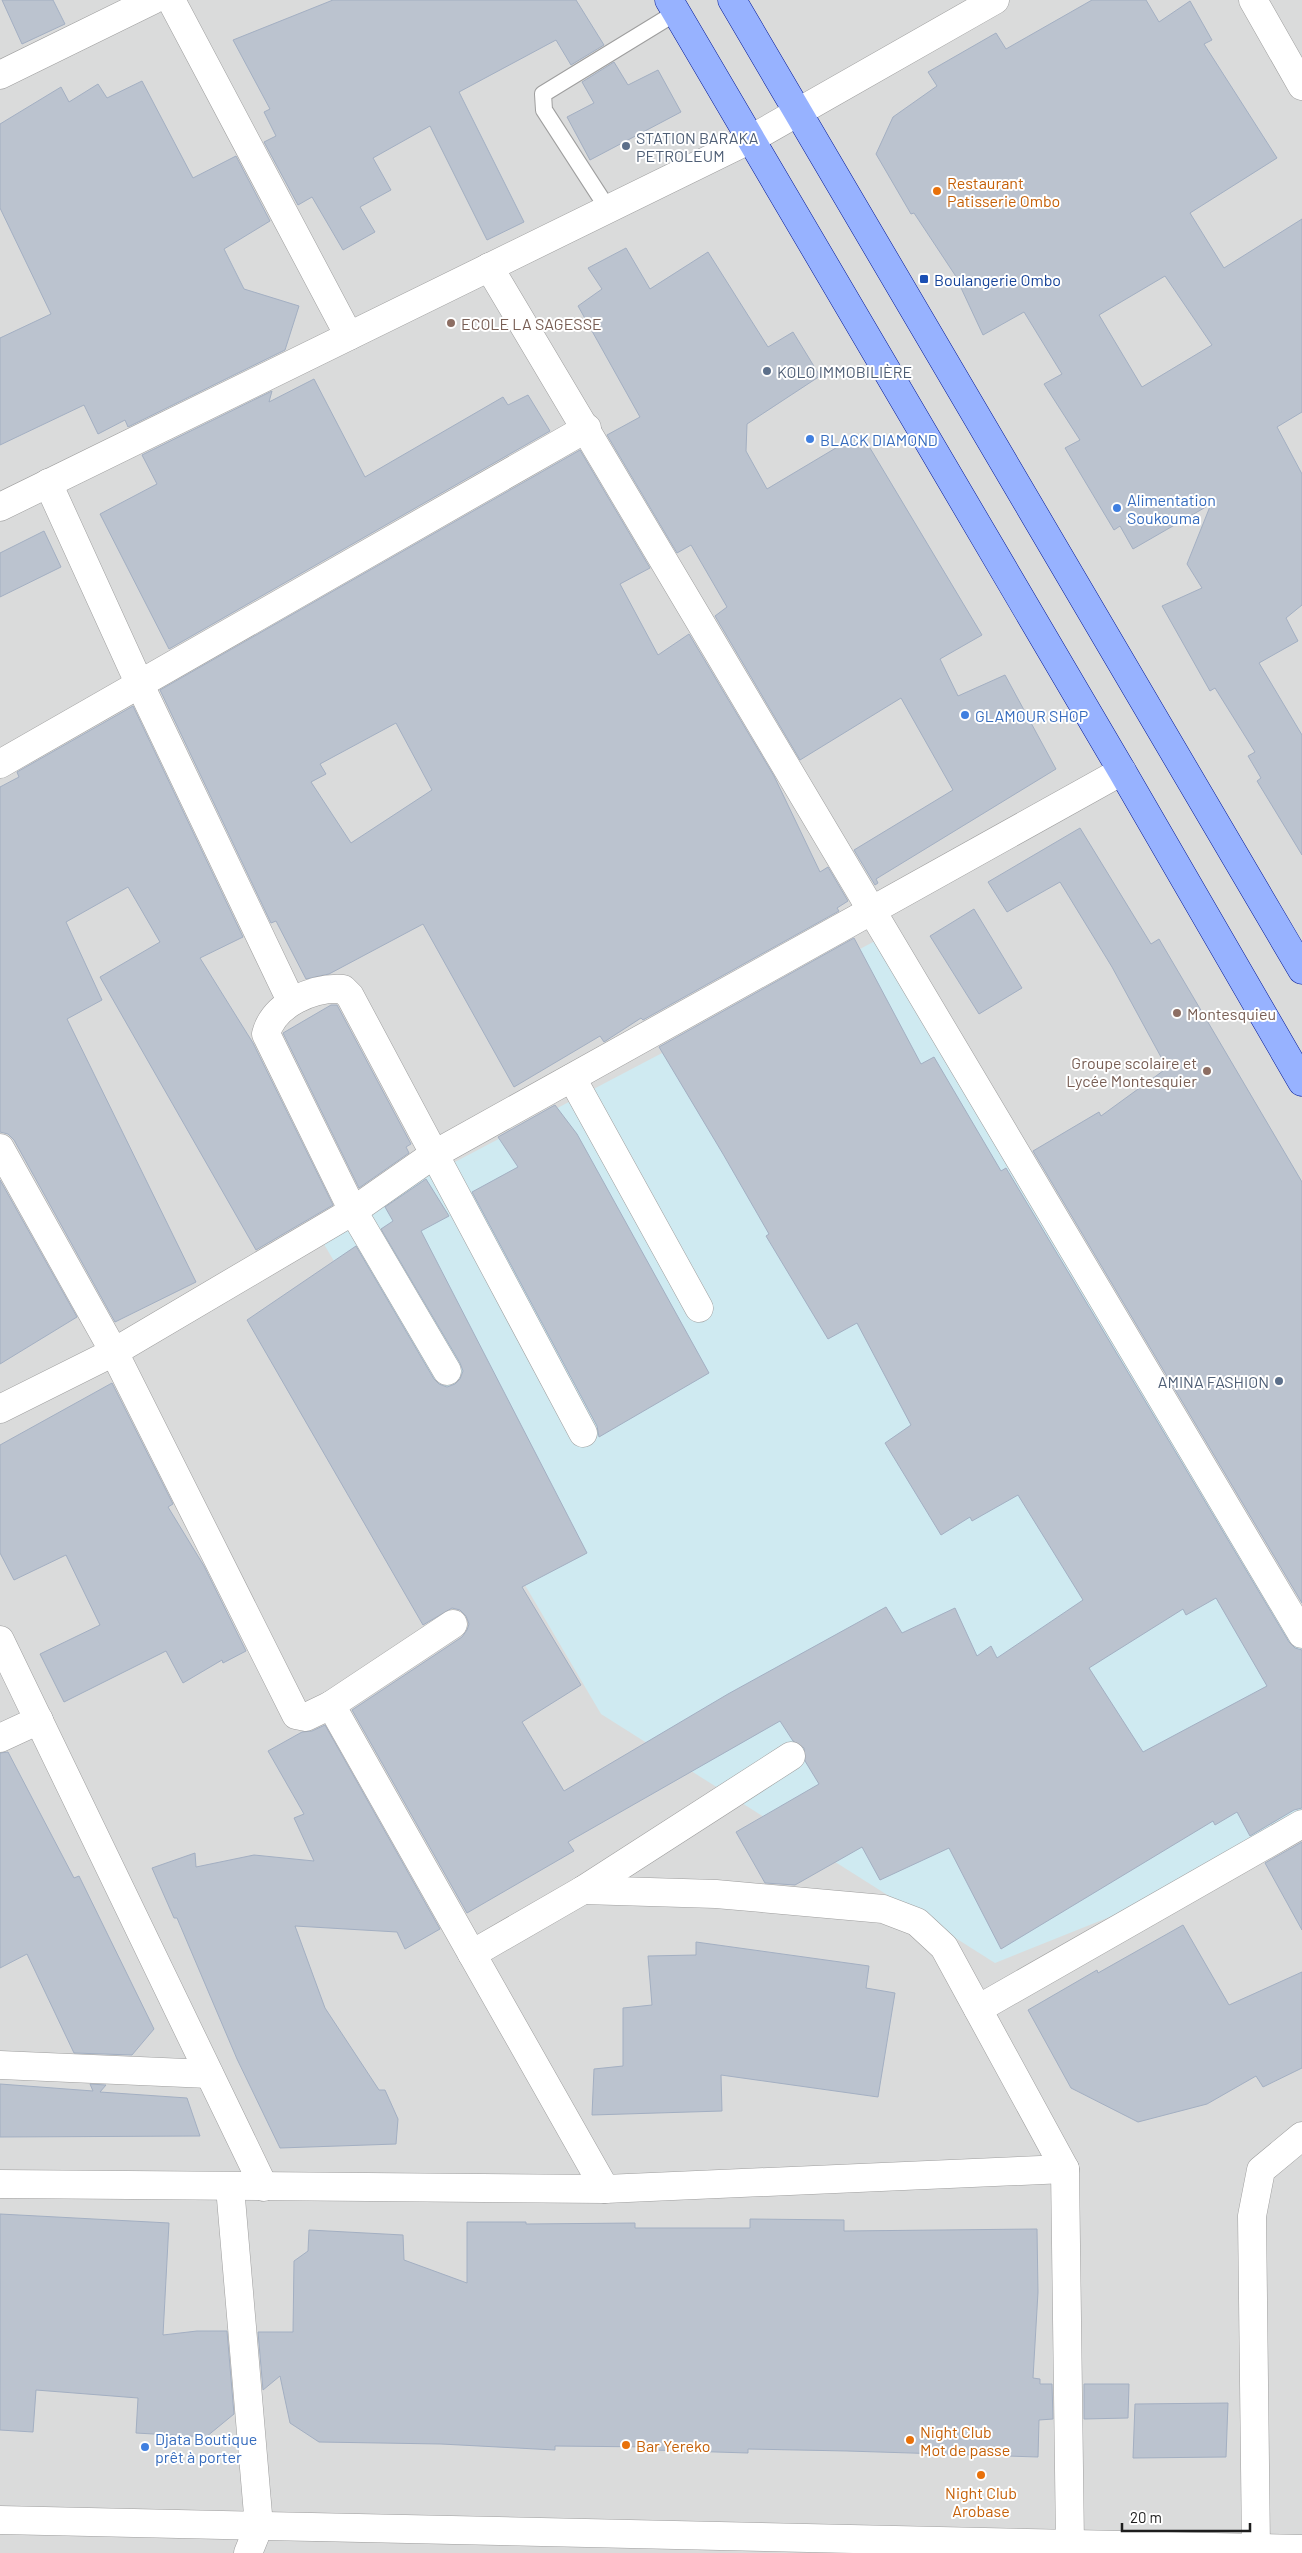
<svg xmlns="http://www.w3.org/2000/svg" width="1302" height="2553" font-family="Barlow,sans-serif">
  <rect width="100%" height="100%" fill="#e2e4ef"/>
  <rect fill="#dadbdb" x="0" y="0" width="1302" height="2553"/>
  <path fill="#cfeaf1" d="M877,940L1302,1611V1840L995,1963L601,1714L318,1234Z"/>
  <g fill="#bbc3cf" stroke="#a3afc2" fill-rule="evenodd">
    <path d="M2,0H53L65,24L22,44Z"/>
    <path d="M333,0H576L604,45L571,65L556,40L459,92L524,222L487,240L430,126L373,158L391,190L360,207L375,232L343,250L312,197L298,205L264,142L276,136L264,112L270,109L233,40Z"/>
    <path d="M1092,0H1146L1159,22L1190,1L1212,40L1204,44L1277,158L1190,213L1224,268L1302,219V412L1277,427L1302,474V605L1286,618L1298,641L1259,663L1302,735V855L1257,781L1261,778L1248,756L1255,752L1215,688L1210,691L1162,606L1202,588L1187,564L1211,504L1133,549L1120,526L1114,530L1065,448L1080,440L1044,384L1062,374L1024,312L983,335L955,275L914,213L911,214L876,154L893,117L937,86L928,72L996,33L1006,49ZM1165,276L1212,345L1142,387L1099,315Z"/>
    <path d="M614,62L628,85L658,70L681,112L590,160L567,117L594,103L582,82Z"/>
    <path d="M142,81L193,178L236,156L270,221L224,249L244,289L299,306L285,350L128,427L125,420L98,434L84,405L0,445V338L51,314L0,208V124L61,87L69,102L98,84L107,98Z"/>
    <path d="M626,248L650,289L708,252L768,347L793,332L820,376L747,424L746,451L767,489L861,433L982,635L940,659L958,696L1005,675L1056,769L876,879L878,883L875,885L854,850L953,790L901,698L800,760L715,616L727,607L691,545L677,553L607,435L640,417L578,306L602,289L588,268Z"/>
    <path d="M314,379L365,477L503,397L508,405L528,395L550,431L169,649L100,514L157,484L142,455L272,391L269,402Z"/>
    <path d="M580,450L650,568L620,584L658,655L689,634L774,776L820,872L828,867L848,901L837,908L839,911L643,1020L641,1018L604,1042L600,1036L514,1087L423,924L329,974L306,979L276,921L271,923L160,690ZM396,723L432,790L351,843L311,782L326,774L320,764Z"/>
    <path d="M44,531L61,567L0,597V553Z"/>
    <path d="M133,706L243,937L200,958L253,1043L333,1205L256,1250L100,977L160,942L128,887L66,922L102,1000L67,1019L196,1282L115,1322L14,1140L8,1134L0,1132V787L19,777L17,772Z"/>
    <path d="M1080,828L1151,944L1159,939L1302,1182V1603L1033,1151L1099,1112L1101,1116L1167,1068L1112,967L1060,882L1007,912L988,882Z"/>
    <path d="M974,909L1022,988L979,1014L930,936Z"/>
    <path d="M854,938L921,1064L934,1057L1001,1171L1006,1168L1289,1642L1295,1648L1302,1650V1808L1294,1810L1250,1836L1237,1812L1215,1825L1213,1821L1001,1949L949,1848L880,1880L862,1847L795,1885L765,1883L736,1832L819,1784L805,1761L804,1748L793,1741L780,1721L568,1842L574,1851L467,1913L352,1710L462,1637L467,1630L469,1624L466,1616L460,1610L452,1608L423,1625L247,1320L356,1246L434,1379L439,1384L447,1387L455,1384L460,1379L463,1371L460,1363L381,1229L393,1221L385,1207L426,1179L449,1216L421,1231L587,1553L522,1587L581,1685L522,1722L564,1791L728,1694L886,1607L902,1633L955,1608L977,1656L991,1646L997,1658L1083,1600L1018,1495L972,1521L970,1517L941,1535L885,1443L911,1425L857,1323L828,1339L766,1236L769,1234L723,1154L659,1047ZM1216,1598L1267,1686L1143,1752L1089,1668L1183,1609L1186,1615Z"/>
    <path d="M331,1005H337L411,1144L406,1147L409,1153L359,1188L283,1033Z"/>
    <path d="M555,1105L577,1134L709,1373L599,1437L597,1426L472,1192L518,1167L498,1137Z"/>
    <path d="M0,1180L77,1317L0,1364Z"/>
    <path d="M112,1383L173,1504L168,1507L204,1566L246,1651L223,1663L222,1660L183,1683L166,1651L64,1702L40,1654L100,1625L66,1555L14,1580L0,1553V1445Z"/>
    <path d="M325,1725L440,1929L405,1949L397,1932L295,1926L325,2008L379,2090H385L398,2119L396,2144L280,2148L237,2059L177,1918H174L152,1868L195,1853L196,1867L254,1855L314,1861L294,1818L304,1814L268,1751L302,1732L312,1731Z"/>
    <path d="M8,1752L74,1878L79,1876L154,2029L132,2055L74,2053L27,1954L0,1968V1753Z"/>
    <path d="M1302,1842V1930L1265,1863Z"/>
    <path d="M1183,1925L1229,2005L1302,1972V2068L1263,2087L1256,2076L1207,2104L1138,2122L1071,2088L1028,2010L1097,1970L1098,1973Z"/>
    <path d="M696,1942L869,1966L866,1988L895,1993L878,2097L721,2075L722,2111L592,2115L594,2069L623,2066V2008L652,2005L648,1956L696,1955Z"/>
    <path d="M0,2084L93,2091L90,2084L106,2085L100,2092L187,2098L200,2136L0,2137Z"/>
    <path d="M0,2214L169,2223L163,2335L197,2331H227L234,2414L206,2437L136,2433L138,2398L36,2390L33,2432L0,2430Z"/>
    <path d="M750,2219L844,2220V2231L1037,2229L1038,2292L1033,2378L1040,2379V2384H1052L1053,2419L1039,2420L1038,2457L847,2451L748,2449V2453L653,2450V2447L555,2446V2450L441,2444L319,2442L290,2423L280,2376L263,2390L258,2332H293L294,2261L308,2251L309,2230L403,2235L404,2260L467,2283V2222H526V2224L635,2223V2228H750Z"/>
    <path d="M1084,2384H1129L1128,2418L1084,2419Z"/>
    <path d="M1228,2403L1226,2457L1133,2458L1135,2404Z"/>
  </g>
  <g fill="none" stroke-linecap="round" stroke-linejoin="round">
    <g stroke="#9e9e9e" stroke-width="18">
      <path id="service" d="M608,209L544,110L543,94L677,12"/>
    </g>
    <g stroke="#9e9e9e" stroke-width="29">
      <g id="minor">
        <path d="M171,0L349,336"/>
        <path d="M1253,0L1302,86"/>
        <path d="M0,75L153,0"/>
        <path d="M489,267L1302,1634"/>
        <path d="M48,483L140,685L291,1001"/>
        <path d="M0,507L751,139L995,0"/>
        <path d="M0,764L587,428"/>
        <path d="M572,1078L699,1308"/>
        <path d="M0,1148L114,1352L296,1715L306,1717L331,1705L453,1624"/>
        <path d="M447,1371L353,1211L266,1034C274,1004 313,987 343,989L350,996L583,1433"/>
        <path d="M0,1409L114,1352L353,1211L433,1155L1122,771"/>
        <path d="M0,1640L264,2187"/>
        <path d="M331,1705L605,2189"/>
        <path d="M0,1738L39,1720"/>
        <path d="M583,1890L716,1894L883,1909L917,1922L944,1947L1065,2169L1070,2544"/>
        <path d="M472,1954L583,1890L791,1756"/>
        <path d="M978,2009L1302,1824"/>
        <path d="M0,2065L209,2074"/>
        <path d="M0,2184L605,2189L1065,2169"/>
        <path d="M230,2187L259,2526L248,2553"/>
        <path d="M1256,2548L1252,2216L1261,2170L1302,2136"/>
      </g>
    </g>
    <g stroke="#9e9e9e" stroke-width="29">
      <path id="tertiary" d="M0,2520L1302,2549"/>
    </g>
    <g stroke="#001796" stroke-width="29">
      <g id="primary">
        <path d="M669,0L1122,771L1302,1082"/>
        <path d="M732,0L1302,970"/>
      </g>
    </g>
    <use href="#service" stroke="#fff" stroke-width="16"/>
    <use href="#minor" stroke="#fff" stroke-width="28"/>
    <use href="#tertiary" stroke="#fff" stroke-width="28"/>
    <use href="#primary" stroke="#97b2ff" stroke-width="28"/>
  </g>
  <g fill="#5c6f8a" stroke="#fff" stroke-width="2">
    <circle cx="626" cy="146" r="5"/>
    <circle cx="767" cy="371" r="5"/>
    <circle cx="1279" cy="1381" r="5"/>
  </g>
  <g fill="#e8710a" stroke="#fff" stroke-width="2">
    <circle cx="937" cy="191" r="5"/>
    <circle cx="910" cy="2440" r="5"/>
    <circle cx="626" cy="2445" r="5"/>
    <circle cx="981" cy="2475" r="5"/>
  </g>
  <rect fill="#1a4fb4" stroke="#fff" stroke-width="2" x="919" y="274" width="10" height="10" rx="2.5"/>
  <g fill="#8d6e63" stroke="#fff" stroke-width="2">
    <circle cx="451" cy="323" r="5"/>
    <circle cx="1177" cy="1013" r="5"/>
    <circle cx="1207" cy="1071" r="5"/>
  </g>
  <g fill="#3f7fe0" stroke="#fff" stroke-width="2">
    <circle cx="810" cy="439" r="5"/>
    <circle cx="1117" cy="508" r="5"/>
    <circle cx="965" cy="715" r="5"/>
    <circle cx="145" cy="2447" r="5"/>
  </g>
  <g text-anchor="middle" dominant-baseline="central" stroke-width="4" stroke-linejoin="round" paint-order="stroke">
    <g font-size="16" fill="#4e5e75" stroke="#fff" text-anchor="start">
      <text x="636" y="137">STATION BARAKA<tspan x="636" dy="18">PETROLEUM</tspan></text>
      <text x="777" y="371">KOLO IMMOBILIÈRE</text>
      <text x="1269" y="1381" text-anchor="end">AMINA FASHION</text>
    </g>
    <g font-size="16" fill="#c56008" stroke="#fff" text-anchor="start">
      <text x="947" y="182">Restaurant<tspan x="947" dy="18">Patisserie Ombo</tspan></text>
      <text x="920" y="2431">Night Club<tspan x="920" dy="18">Mot de passe</tspan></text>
      <text x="636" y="2445">Bar Yereko</text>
      <text x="981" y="2492" text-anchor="middle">Night Club<tspan x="981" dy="18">Arobase</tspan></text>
    </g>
    <g font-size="16" fill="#164399" stroke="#fff" text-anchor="start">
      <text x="934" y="279">Boulangerie Ombo</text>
    </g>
    <g font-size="16" fill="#785e54" stroke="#fff" text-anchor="start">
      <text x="461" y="323">ECOLE LA SAGESSE</text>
      <text x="1187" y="1013">Montesquieu</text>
      <text x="1197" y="1062" text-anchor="end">Groupe scolaire et<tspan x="1197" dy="18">Lycée Montesquier</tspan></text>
    </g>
    <g font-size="16" fill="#366cbe" stroke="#fff" text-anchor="start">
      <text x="820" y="439">BLACK DIAMOND</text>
      <text x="1127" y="499">Alimentation<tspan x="1127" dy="18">Soukouma</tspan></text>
      <text x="975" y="715">GLAMOUR SHOP</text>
      <text x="155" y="2438">Djata Boutique<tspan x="155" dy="18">prêt à porter</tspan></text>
    </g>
  </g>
  <path d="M1122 2523v8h128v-8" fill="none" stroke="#1d1d1d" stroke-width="2.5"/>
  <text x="1130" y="2523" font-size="15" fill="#1d1d1d" stroke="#ffffff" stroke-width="4" paint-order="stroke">20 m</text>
</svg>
